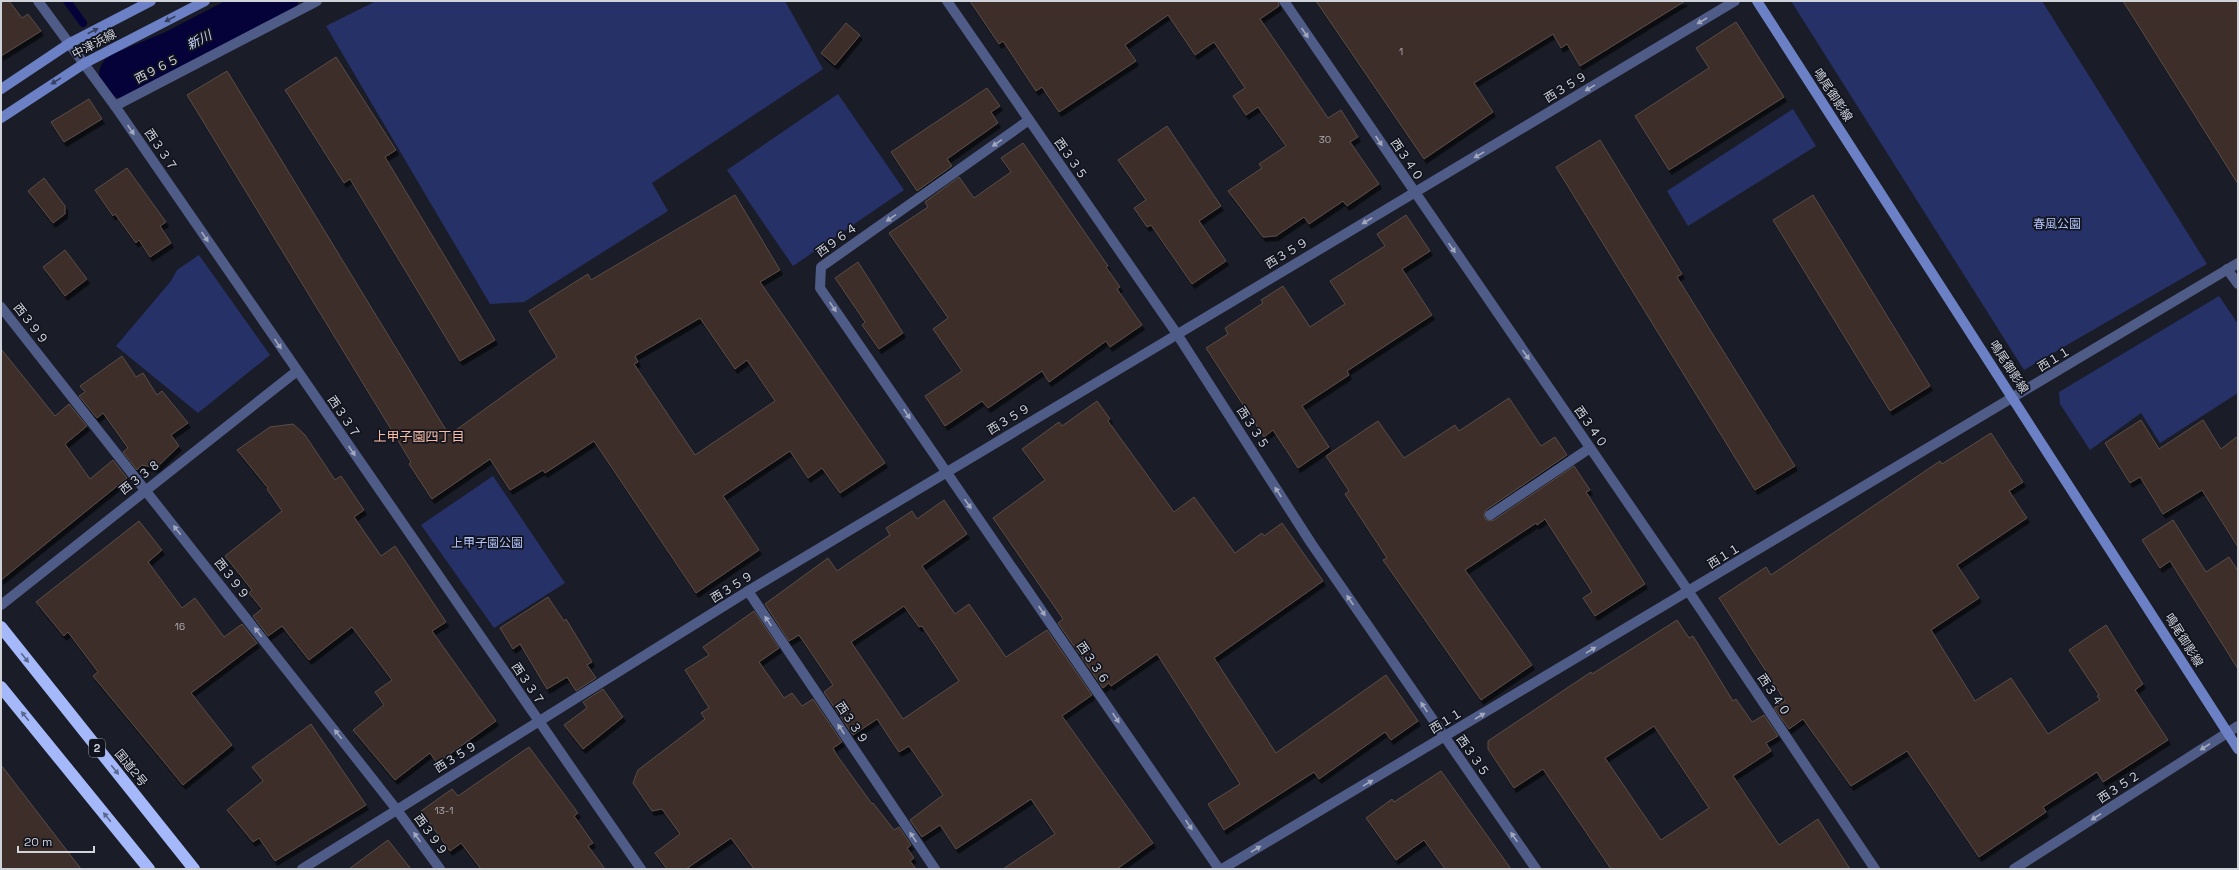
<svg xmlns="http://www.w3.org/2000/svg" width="2239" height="870" font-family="'Space Grotesk','Noto Sans JP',sans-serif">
  <defs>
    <filter id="shadow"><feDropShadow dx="2.5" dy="4.5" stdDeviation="0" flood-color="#0009"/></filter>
  </defs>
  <rect width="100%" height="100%" fill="#1a1d27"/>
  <g fill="#253167">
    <path d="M376,1H785L823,69L652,183L668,211L524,302L490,304L326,26Z"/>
    <path d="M1791,1H2042L2207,264L2024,370Z"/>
    <path d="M838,94L904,190L793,266L727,170Z"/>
    <path d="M1793,109L1816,146L1688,226L1667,191Z"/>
    <path d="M199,255L270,355L198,413L116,346L171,281L177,270Z"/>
    <path d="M2219,296L2238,324V393L2160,443L2141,413L2090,450L2060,404L2059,392Z"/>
    <path d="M493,476L565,583L494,628L421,525Z"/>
  </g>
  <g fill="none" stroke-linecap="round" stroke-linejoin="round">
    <path stroke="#050239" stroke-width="8" d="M67,1L83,23"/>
    <path stroke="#050239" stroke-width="46" d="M122,75L175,53L275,1"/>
  </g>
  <g fill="#3c2f2b" stroke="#5a4c47" fill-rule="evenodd" filter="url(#shadow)">
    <path d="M1,1H9L22,18L28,14L41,31L1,56Z"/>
    <path d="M970,1H1278L1279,6L1260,19L1328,118L1341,110L1358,137L1350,142L1379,184L1347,206L1343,201L1309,224L1304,217L1276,236L1263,237L1228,191L1262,168L1259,164L1286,146L1258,107L1246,115L1233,96L1245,88L1214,42L1195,55L1168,15L1125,45L1136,61L1059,112L1042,87L1036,91L1003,41L999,44Z"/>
    <path d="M1316,1H1685L1580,66L1567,44L1561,48L1553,34L1474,83L1493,112L1424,159Z"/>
    <path d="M2123,1H2238V184Z"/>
    <path d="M1736,22L1784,97L1669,170L1635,116L1709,68L1696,48Z"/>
    <path d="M846,23L860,35L835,65L821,53Z"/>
    <path d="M336,57L396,150L385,157L495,340L460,361L350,179L344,183L285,90Z"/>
    <path d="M227,71L449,435L557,357L529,311L588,274L591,280L735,195L780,270L760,282L885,463L840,493L822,468L808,478L790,451L723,496L759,550L696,593L594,441L545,473L543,470L510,490L490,459L432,499L409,464L411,462L187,95ZM700,318L735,369L747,360L775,401L695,455L634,364L638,362L635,356Z"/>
    <path d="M987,88L1000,106L991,112L998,123L947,159L952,166L917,191L891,152Z"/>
    <path d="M89,99L102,119L64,142L51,122Z"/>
    <path d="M1167,126L1221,206L1199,221L1226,261L1192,284L1151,225L1147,227L1134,208L1146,200L1118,160Z"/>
    <path d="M1600,140L1682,274L1677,277L1795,466L1755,490L1556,167Z"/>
    <path d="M1023,143L1108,266L1106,267L1120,287L1117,289L1142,325L1110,347L1106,341L1049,382L1042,371L988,408L982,401L945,426L925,396L962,371L933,329L948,318L889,233L928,207L925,202L959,177L974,198L1011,172L1001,158Z"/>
    <path d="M127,168L166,222L160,226L171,243L150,257L139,240L136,243L115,214L113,216L95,190Z"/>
    <path d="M44,178L65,206V214L53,223L28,191Z"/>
    <path d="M1813,195L1930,386L1890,411L1773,220Z"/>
    <path d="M1406,215L1430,251L1402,269L1432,315L1347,371L1349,375L1302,406L1329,447L1298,468L1273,430L1264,437L1206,348L1228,334L1225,328L1263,303L1261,300L1283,286L1310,327L1345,304L1330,281L1385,246L1377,234Z"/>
    <path d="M65,250L87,279L65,296L43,267Z"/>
    <path d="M858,262L903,333L879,349L862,325L865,322L835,278Z"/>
    <path d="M1,349L55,416L69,404L87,426L65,444L90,479L113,460L127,478L1,580Z"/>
    <path d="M122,356L136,377L143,373L157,395L162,391L188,423L171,435L179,446L156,468L142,465L137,470L123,452L128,448L103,413L97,418L79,396L85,392L80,386Z"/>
    <path d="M1509,398L1541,446L1555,437L1567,455L1486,510L1484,515L1485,519L1490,521L1494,520L1574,466L1590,490L1586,492L1645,584L1595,616L1583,598L1592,592L1545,519L1537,525L1536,523L1465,570L1532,665L1481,700L1383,560L1387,558L1345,494L1349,491L1326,456L1378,421L1404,458L1455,425L1459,431Z"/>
    <path d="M1097,401L1110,419L1108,421L1174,512L1194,497L1235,553L1262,533L1264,536L1282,523L1323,581L1214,658L1276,753L1386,675L1418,721L1391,740L1385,732L1319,779L1314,772L1224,830L1208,804L1240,784L1157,654L1111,686L1109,683L1103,688L1058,623L1063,619L993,518L1045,480L1022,449L1059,422L1062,426Z"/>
    <path d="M2141,420L2159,449L2203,420L2221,449L2238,436V547L2202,490L2163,514L2140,477L2130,483L2105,443Z"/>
    <path d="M293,424L305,435L335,480L341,476L364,510L354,517L381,556L395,546L446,622L432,631L496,721L437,763L430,753L395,780L353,730L384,705L375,692L392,680L352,627L309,660L282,626L268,636L253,616L262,609L249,593L252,590L225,556L282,511L267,489L268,488L237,450L270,427Z"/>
    <path d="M1991,433L2023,482L2009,491L2027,518L1957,565L1979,598L1931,630L1975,701L2011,678L2048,734L2100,700L2097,696L2099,695L2069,650L2106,625L2143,684L2135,690L2168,740L2103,782L2097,772L2043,807L2046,812L1979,857L1907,751L1851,786L1803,719L1789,729L1774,708L1785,701L1719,598L1766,567L1771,575L1940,461L1942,464Z"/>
    <path d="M944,500L967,534L922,566L955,614L969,604L1006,657L1047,630L1092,695L1062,716L1153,843L1117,869H1003L1055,834L1031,799L956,849L940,825L922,837L910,820L943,795L909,746L899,752L877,719L853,735L824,692L833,685L799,635L789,641L765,604L828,558L837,571L890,535L886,528L912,511L917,519ZM904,606L919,627L922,626L959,681L903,719L851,642Z"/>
    <path d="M2173,520L2206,572L2229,557L2238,571V669L2170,561L2160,568L2142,540Z"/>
    <path d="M139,521L162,550L148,562L182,608L195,598L224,637L242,624L257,643L191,693L232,745L183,785L93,676L98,672L68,632L64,636L36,602Z"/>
    <path d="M548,597L564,621L566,619L592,662L587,665L596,678L576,691L567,677L547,689L520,644L513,649L500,628Z"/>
    <path d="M754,611L779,648L759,662L784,698L792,693L802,706L813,699L842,742L833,748L836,754L872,804L873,803L894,830L899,827L911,845L907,848L914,858L910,861L916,869H754L731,838L686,869H667L655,853L680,834L662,809L652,811L633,783L638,770L705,719L701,713L709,708L685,670L709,655L703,647Z"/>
    <path d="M1677,620L1689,638L1693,636L1733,701L1736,699L1752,722L1764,715L1778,736L1766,743L1771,751L1733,776L1779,845L1818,819L1850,869H1611L1543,769L1514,788L1488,749V741L1591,672L1592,674ZM1654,726L1709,808L1661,840L1605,758Z"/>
    <path d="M603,689L623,717L583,749L564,725L587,708L583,702Z"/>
    <path d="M311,724L366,805L275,861L259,838L253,842L227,810L263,781L252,767Z"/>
    <path d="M529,747L578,813L574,816L593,843L588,846L605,869H481L461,843L450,851L421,811L452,789L458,796Z"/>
    <path d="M1,765L81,869H1Z"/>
    <path d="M1441,771L1511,869H1445L1424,840L1396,860L1366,818L1392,799L1394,802Z"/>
    <path d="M388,840L411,869H349Z"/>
  </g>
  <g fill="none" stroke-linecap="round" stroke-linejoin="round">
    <path stroke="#505c88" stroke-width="10" d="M1490,515L1590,448"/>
    <g stroke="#505c88" stroke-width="10">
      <path d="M38,1L115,106L641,869"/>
      <path d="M947,1L1177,334L1311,543L1536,869"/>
      <path d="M1284,1L1689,592L1875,869"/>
      <path d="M115,106L317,1"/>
      <path d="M1029,120L821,267L820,288L1219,869"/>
      <path d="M2227,269L2238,284"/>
      <path d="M1,307L397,810L440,869"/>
      <path d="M748,591L935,869"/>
      <path d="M1,605L297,371"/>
      <path d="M302,869L748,591L1735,1"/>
      <path d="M1222,869L2238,263"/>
      <path d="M2014,869L2238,726"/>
    </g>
    <g stroke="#6c80c5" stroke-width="10">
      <path d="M1757,1L2238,749"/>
      <path d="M1,89L70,43L151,1"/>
      <path d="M1,118L85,63L205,1"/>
    </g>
    <g stroke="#a4b8fa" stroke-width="12">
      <path d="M1,627L194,869"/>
      <path d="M1,687L149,869"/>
    </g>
  </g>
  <defs><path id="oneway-solid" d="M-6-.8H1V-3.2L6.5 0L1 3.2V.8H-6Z"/></defs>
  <g fill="#353f61">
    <use href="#oneway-solid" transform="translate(170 19) rotate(153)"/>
    <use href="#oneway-solid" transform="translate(93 31) rotate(-27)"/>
    <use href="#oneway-solid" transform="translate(56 81) rotate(148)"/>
  </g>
  <g fill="#a3a9bd">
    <use href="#oneway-solid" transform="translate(1702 21) rotate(149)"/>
    <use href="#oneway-solid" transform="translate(1305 33) rotate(56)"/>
    <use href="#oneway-solid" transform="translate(1590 88) rotate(149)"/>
    <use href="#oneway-solid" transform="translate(131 130) rotate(56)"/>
    <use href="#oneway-solid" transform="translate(1379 141) rotate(56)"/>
    <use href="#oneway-solid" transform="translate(997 143) rotate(145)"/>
    <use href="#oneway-solid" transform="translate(1479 155) rotate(149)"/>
    <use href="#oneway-solid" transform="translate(891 218) rotate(145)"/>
    <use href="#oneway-solid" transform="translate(1367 221) rotate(149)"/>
    <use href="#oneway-solid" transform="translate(205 237) rotate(56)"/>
    <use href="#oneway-solid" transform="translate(1452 248) rotate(55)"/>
    <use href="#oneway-solid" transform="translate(833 307) rotate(56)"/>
    <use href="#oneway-solid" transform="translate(278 344) rotate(56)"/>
    <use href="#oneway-solid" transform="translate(1526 355) rotate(55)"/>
    <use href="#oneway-solid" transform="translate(907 414) rotate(56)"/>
    <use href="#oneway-solid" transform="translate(352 451) rotate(56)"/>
    <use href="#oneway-solid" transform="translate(1278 492) rotate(-123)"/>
    <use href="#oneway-solid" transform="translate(968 504) rotate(55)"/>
    <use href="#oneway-solid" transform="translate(177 530) rotate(-128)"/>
    <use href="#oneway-solid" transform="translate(1350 600) rotate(-124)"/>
    <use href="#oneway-solid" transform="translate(1042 611) rotate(56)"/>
    <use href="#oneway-solid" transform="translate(768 621) rotate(-124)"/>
    <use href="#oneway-solid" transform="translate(258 632) rotate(-128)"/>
    <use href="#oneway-solid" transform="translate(1591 650) rotate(-31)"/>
    <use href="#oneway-solid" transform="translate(1424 707) rotate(-124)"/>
    <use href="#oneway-solid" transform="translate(1480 716) rotate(-31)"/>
    <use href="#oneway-solid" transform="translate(1116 718) rotate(56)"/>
    <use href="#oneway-solid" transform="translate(841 729) rotate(-124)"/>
    <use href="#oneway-solid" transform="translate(338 734) rotate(-128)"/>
    <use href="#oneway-solid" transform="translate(2205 747) rotate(147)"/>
    <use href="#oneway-solid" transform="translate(1368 783) rotate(-31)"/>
    <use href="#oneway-solid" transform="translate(2096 817) rotate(147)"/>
    <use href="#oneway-solid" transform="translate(1189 825) rotate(56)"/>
    <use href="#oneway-solid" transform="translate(417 837) rotate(-126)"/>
    <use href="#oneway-solid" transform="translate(913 837) rotate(-124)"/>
    <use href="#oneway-solid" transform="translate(1514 837) rotate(-125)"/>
    <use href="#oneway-solid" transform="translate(1256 849) rotate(-31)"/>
  </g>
  <g fill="#5a668c">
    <use href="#oneway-solid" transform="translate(25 658) rotate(51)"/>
    <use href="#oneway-solid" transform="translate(25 716) rotate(-129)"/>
    <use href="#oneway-solid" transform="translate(115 770) rotate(51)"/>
    <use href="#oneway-solid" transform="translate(107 817) rotate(-129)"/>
  </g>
  <g text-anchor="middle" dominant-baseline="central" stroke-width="3.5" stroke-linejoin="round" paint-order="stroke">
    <g font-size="10" fill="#abaaae">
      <text x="1401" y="51">1</text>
      <text x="1325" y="139">30</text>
      <text x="180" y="626">16</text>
      <text x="444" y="810">13-1</text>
    </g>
    <rect fill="#11141e" stroke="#979aa2" stroke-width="1" x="89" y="739" width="16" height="18" rx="3"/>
    <g font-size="11" font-weight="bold" fill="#d0d3da">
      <text x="97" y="748">2</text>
    </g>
    <g font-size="12" fill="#d0d3da" stroke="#11141e">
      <text transform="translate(94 44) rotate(-28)">中津浜線</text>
      <text transform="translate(157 69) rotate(-27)">西９６５</text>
      <text transform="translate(1566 87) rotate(-31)">西３５９</text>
      <text transform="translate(1833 95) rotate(57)">鳴尾御影線</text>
      <text transform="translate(161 150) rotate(56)">西３３７</text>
      <text transform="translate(1071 159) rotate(55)">西３３５</text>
      <text transform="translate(1407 160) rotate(56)">西３４０</text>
      <text transform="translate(837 240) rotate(-36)">西９６４</text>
      <text transform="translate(1287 253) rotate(-31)">西３５９</text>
      <text transform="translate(31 324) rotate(52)">西３９９</text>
      <text transform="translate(2054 359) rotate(-31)">西１１</text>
      <text transform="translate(2009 367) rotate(57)">鳴尾御影線</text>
      <text transform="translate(344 417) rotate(56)">西３３７</text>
      <text transform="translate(1009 419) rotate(-31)">西３５９</text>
      <text transform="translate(1591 427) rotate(55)">西３４０</text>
      <text transform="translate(1253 428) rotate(57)">西３３５</text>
      <text transform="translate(140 477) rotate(-38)">西３３８</text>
      <text transform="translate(1724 556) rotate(-31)">西１１</text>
      <text transform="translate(232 579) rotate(52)">西３９９</text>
      <text transform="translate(732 587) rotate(-32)">西３５９</text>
      <text transform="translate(2184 640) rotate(58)">鳴尾御影線</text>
      <text transform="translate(1093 663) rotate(56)">西３３６</text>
      <text transform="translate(528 684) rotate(56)">西３３７</text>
      <text transform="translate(1774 695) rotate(56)">西３４０</text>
      <text transform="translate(1446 721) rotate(-31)">西１１</text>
      <text transform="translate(852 723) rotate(56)">西３３９</text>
      <text transform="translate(1473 756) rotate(55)">西３３５</text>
      <text transform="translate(456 757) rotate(-32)">西３５９</text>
      <text transform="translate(131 768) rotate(51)">国道2号</text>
      <text transform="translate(2119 787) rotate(-33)">西３５２</text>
      <text transform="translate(431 835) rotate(54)">西３９９</text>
    </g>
    <g font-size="12" fill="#b3c4fa" stroke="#11141e">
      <text x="2057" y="224">春風公園</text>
      <text x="487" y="543">上甲子園公園</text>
    </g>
    <g font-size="13" font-style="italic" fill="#c1cdf1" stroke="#11141e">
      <text transform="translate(199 40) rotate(-27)">新川</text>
    </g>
    <g font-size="13" fill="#fcbda5" stroke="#11141e">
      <text x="419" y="436">上甲子園四丁目</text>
    </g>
  </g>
  <rect width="2239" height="870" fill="none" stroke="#d0d3da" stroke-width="4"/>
  <path d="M18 846v6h76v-6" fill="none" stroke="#d0d3da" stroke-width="2"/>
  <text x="24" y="846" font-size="12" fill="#d0d3da" stroke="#11141e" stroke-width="3" paint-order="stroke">20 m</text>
</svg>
